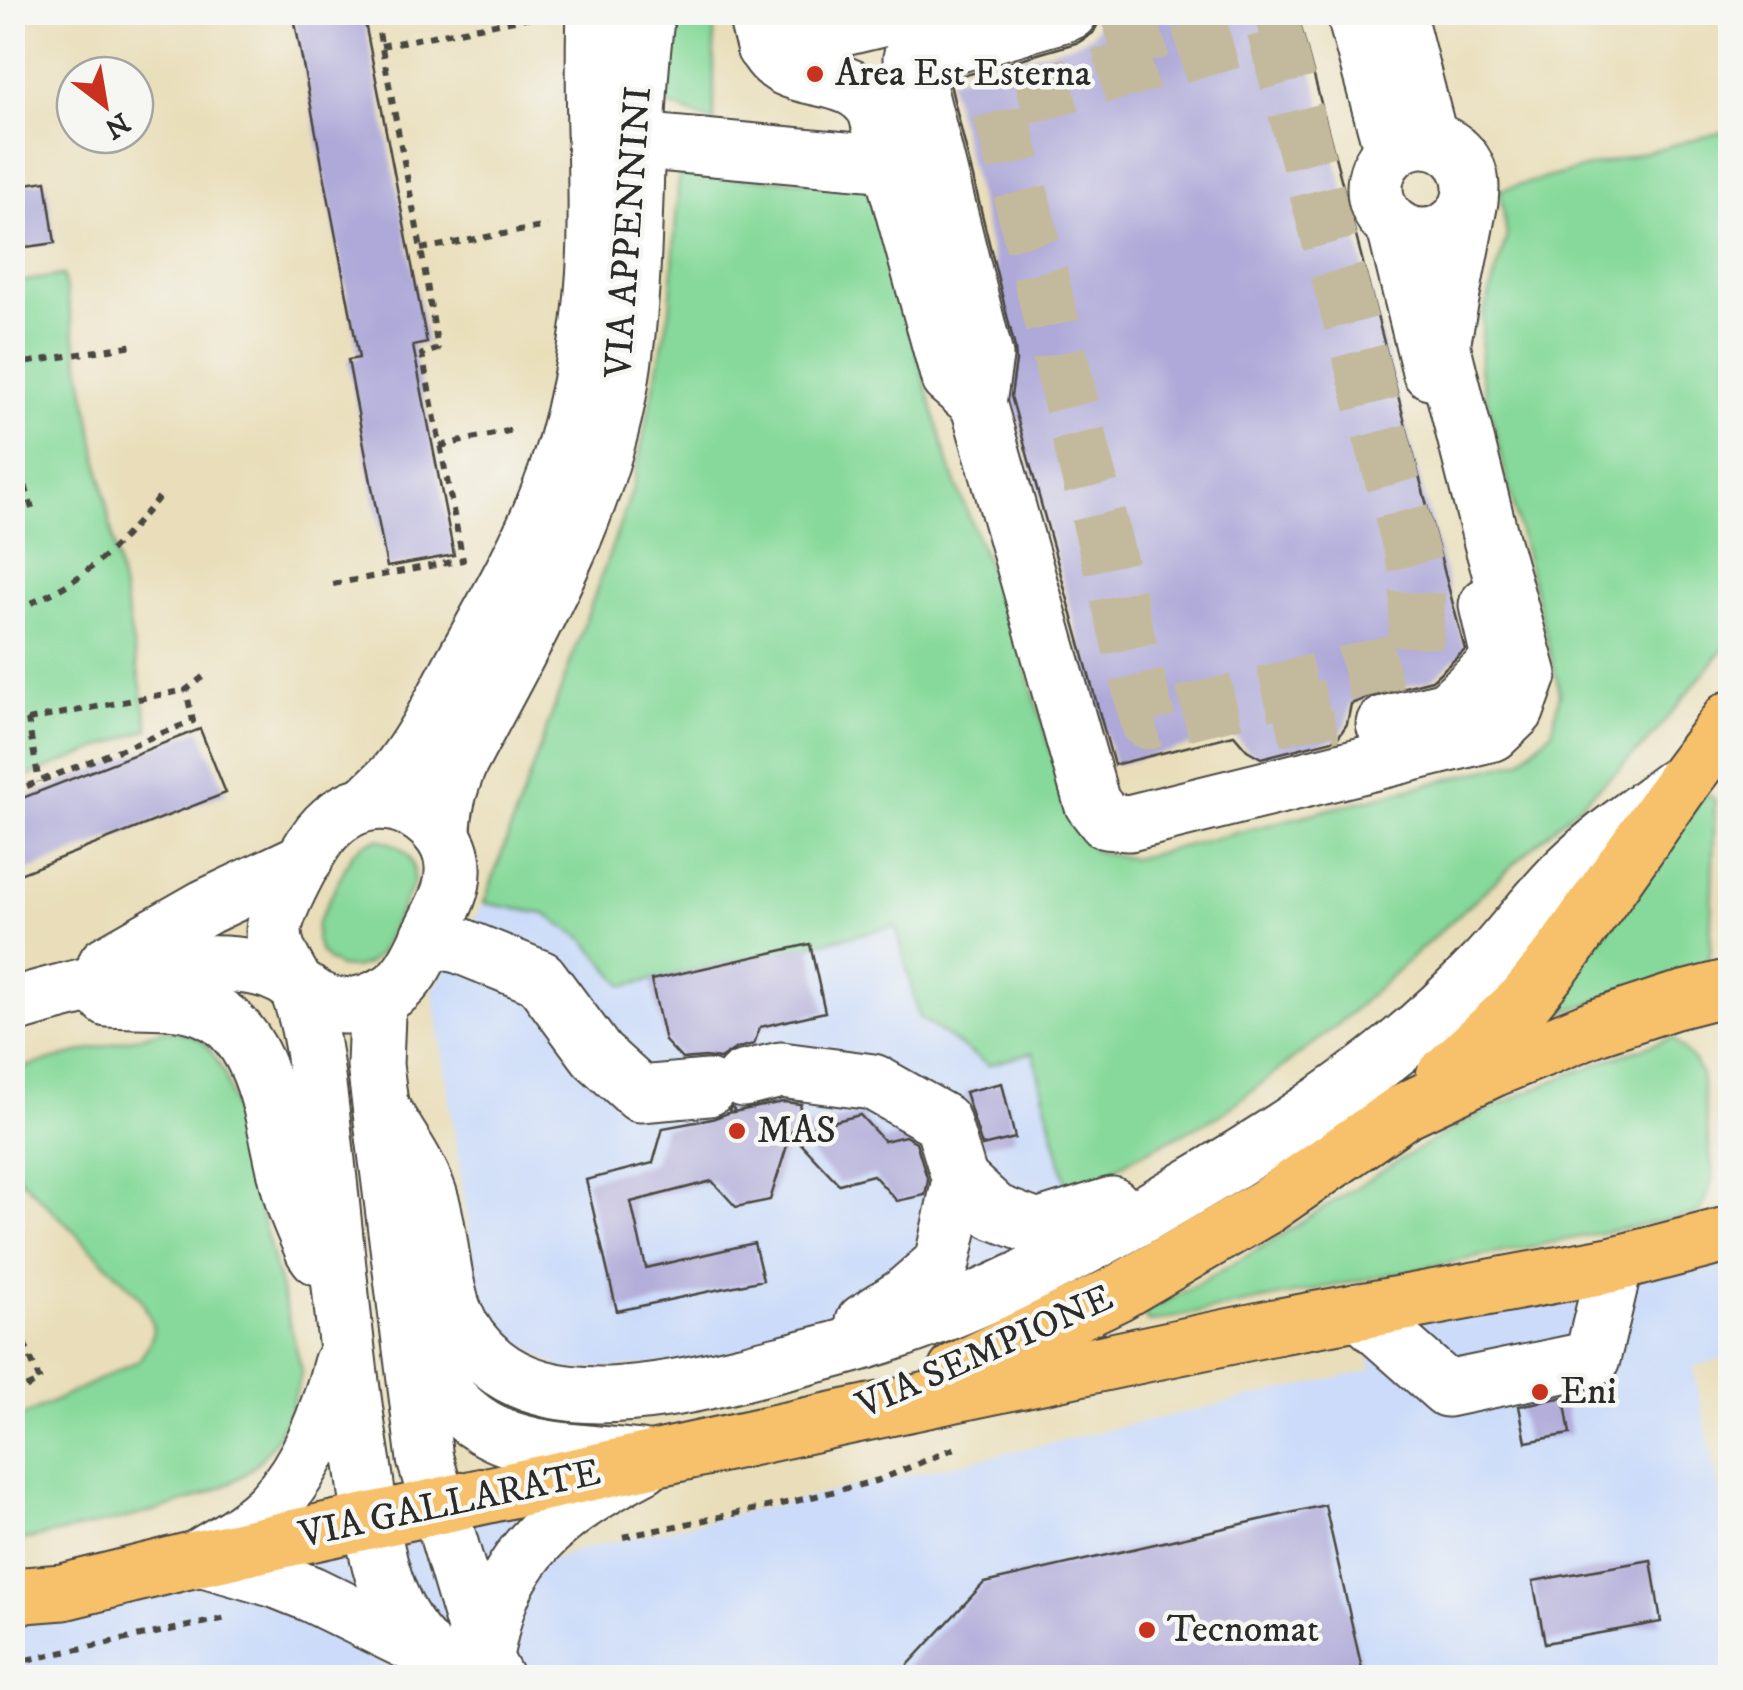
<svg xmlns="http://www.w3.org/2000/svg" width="1743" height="1690" font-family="'IM FELL DW Pica',serif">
  <rect width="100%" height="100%" fill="#f6f6f2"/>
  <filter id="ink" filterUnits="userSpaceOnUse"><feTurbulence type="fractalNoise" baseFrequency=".01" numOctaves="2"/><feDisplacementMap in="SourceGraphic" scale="20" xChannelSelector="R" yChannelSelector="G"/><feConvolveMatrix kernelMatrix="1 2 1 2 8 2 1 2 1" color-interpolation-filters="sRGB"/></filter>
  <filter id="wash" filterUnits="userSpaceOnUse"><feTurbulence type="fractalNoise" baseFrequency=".0048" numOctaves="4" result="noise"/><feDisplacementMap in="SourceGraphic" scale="40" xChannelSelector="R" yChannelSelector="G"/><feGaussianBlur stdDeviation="2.25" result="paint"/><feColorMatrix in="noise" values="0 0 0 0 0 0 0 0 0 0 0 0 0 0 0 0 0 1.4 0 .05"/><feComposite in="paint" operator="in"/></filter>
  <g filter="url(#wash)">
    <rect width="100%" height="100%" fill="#e9deb9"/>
    <g fill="#cbdbf9">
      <path d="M484,903L545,914L585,940L624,986L896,926L1033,1051L1077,1226L988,1269L848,1325L708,1360L566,1372L482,1318L433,990Z"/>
      <path d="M1730,1258V1356L1693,1367L1730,1536V1677L13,1678L12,1627L64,1604L513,1506L527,1569L581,1549L1372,1370L1363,1330Z"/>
    </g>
    <g fill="#86d99a" stroke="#588262" stroke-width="2.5">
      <path d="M667,13H714V122L655,100Z"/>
      <path d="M1730,130V641L1645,745L1335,1027L1219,1116L1138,1155L1069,1195L1033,1052L988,1065L919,1017L896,926L624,986L585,940L545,914L484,903L632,491L670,310L679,174L735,178L869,183L949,466L1017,638L1074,830L1095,851L1133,859L1520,761L1552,731L1560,693L1480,370L1483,316L1507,236L1500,190Z"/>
      <path d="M63,275L149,729L13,782V283Z"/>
      <path d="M1705,794L1711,796L1715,803L1710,955L1707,963L1556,1015H1549L1546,1013Z"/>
      <path d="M378,839C402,844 418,859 413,885L378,955L367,964L354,968L339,967L328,960L320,951L316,940L317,924L352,854L363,844Z"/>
      <path d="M165,1030C201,1033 209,1044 225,1075L302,1371C293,1406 281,1440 254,1466C212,1508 73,1529 13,1542V1421L138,1361C160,1334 155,1323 138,1295L13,1171V1070Z"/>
      <path d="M1672,1038L1693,1060L1701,1074L1713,1177C1711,1191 1702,1200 1701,1213L1151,1322L1147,1321L1145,1317L1148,1311C1191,1288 1234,1264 1275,1239C1340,1198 1404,1155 1472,1119C1535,1085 1604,1060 1672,1038Z"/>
    </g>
    <g id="blocks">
      <g fill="#aea9d8">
        <path d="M293,12H363L427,343L413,346L454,555L387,567L348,360L359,358Z"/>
        <path d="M1100,12H1297L1465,650L1432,680L1377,694L1351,704L1347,724L1337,739L1261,758L1247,750L1234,735L1114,765L1011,396L1016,361L1015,348L949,80L1079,42L1093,33L1100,20Z"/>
        <path d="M46,181L55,243L12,249V186Z"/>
        <path d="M200,729L226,793L12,877V802Z"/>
        <path d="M810,944L825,1012L760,1027L754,1044L735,1049L720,1059L705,1057L682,1059L665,1041L651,980Z"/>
        <path d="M1002,1083L1015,1138L982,1146L965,1092Z"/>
        <path d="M783,1102L801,1104L792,1132L860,1115L884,1141L905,1136L916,1142L928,1181L925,1195L897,1201L873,1175L839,1184L791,1133L770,1200L736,1207L712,1181L631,1202L646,1268L754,1243L763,1280L617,1311L586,1180L653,1163L663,1128L712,1119L731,1112L729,1110L731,1107L734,1109L733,1112Z"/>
        <path d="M1564,1397L1570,1434L1526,1442L1519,1406Z"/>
        <path d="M1325,1505L1364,1678H896L984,1583Z"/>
        <path d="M1651,1560L1661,1622L1545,1643L1533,1581Z"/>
      </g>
    </g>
  </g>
  <g filter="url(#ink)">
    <use href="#blocks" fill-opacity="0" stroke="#484640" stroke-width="2.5"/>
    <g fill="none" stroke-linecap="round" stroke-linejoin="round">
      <g stroke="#c3ba9d" stroke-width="55" stroke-dasharray="55 28" stroke-linecap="butt">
        <path d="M1128,12L1143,64"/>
        <path d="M1274,30L1418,577L1415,657L1148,722L999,104Z"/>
        <path d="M1296,686L1309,743L1339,736"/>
      </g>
      <g stroke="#484640" stroke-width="59">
        <g id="minor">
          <path d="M756,12C758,23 760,35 764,44C783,92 850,63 876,111L949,378L978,403"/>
          <path d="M1070,12L911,58L985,356L978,403L1092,803L1106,821L1129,823L1493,733L1516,711L1529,675L1492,543L1442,345L1470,201"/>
          <path d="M1354,12L1392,151"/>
          <path d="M1397,12L1430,140"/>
          <path d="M764,47L910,12"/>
          <circle cx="1423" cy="188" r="48"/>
          <path d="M637,141L890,164"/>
          <path d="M1395,228L1430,371"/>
          <path d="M1384,724L1447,709L1500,661L1487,605"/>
          <path d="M368,803C376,794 386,786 395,776C425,740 446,693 469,652C501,595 534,536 556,474C582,398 596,306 596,226C597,155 592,84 595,12"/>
          <path d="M443,835C443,809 449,788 459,764C522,643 596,523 620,386C641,262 630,136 647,12"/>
          <path d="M428,937L461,946L540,978L597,1055L640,1094L708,1088"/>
          <path d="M106,964L206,907L305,860"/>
          <path d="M382,996L377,1014L375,1065L425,1459L484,1658L495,1678"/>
          <path d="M108,999C138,1001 173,998 200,1007C272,1031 273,1139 293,1200C298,1217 306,1233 313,1250L318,1257"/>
          <path d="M12,1006C46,995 80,987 114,979C165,967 205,958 258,968C305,977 314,1019 368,1002C379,998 389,994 397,987C413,972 422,951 431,932C440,913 453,893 453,872C454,855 447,840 436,828C397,787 344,797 314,843C303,860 274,913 274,931C274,952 287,967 295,984C307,1010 312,1041 316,1070C334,1201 341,1333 363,1464C370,1511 374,1562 395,1606C410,1637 431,1657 458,1678"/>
          <path d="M743,1079L781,1070L873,1082L942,1121L960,1180"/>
          <path d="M381,1108C399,1138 423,1170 432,1204C448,1265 437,1318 492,1363C556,1416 669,1391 742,1373C782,1363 823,1354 863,1342C975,1308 1080,1252 1180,1193C1254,1150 1328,1103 1395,1049C1427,1023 1458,994 1486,964C1515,933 1539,899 1569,870C1601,839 1638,814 1674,787"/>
          <path d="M1359,1311L1447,1389L1592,1359L1615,1264"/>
          <path d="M864,1322L904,1296L942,1263L960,1180L995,1212L1037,1228L1112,1205"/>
          <path d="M417,1347C468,1455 537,1447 642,1458"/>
          <path d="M200,1558L276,1580L311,1594L423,1649"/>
          <path d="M195,1560C222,1543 251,1528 273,1505C309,1465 328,1415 341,1364"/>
          <path d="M484,1658C489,1640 492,1621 498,1604C522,1535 582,1498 643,1466"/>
        </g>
      </g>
      <g stroke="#484640" stroke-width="59">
        <g id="major">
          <path d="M1444,1076L1526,999L1562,954L1684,780L1730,719"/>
          <path d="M956,1371L1116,1294L1267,1206L1404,1111L1493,1069L1596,1027L1672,1002L1730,987"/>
          <path d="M12,1596L63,1592L200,1558L837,1419L1275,1327L1615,1264L1730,1234"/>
        </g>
      </g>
      <g stroke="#484640" stroke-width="6" stroke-dasharray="8 8" stroke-linecap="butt">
        <path d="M381,46L546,14"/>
        <path d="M421,249L547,226"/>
        <path d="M12,365L134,345"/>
        <path d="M440,446L517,429"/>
        <path d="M12,457L24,481L32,509"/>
        <path d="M333,584L463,560L422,354L438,349L421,249L375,12"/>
        <path d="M16,609C84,584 115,549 161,495"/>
        <path d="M12,713L28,720L39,782"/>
        <path d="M12,723L186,690"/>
        <path d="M12,792L193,721L186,690L203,677"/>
        <path d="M12,1314L40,1381L12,1394"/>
        <path d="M623,1537L796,1501L879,1480L958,1447"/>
        <path d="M12,1663L227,1618"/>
      </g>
      <use href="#minor" stroke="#fff" stroke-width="55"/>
      <use href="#major" stroke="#f7c06b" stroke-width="55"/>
    </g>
  </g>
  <g fill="#c8321e" stroke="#f6f6f2" stroke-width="4">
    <circle cx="815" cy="74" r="10"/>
    <circle cx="737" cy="1131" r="10"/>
    <circle cx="1540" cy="1392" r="10"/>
    <circle cx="1147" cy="1630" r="10"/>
  </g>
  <g text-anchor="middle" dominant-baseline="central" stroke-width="9" stroke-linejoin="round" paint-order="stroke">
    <g font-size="38" fill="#2b2b2b" stroke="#f6f6f2" text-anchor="start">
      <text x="835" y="74">Area Est Esterna</text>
      <text x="757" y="1131">MAS</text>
      <text x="1560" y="1392">Eni</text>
      <text x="1167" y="1630">Tecnomat</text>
    </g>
    <g font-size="38" fill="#2b2b2b" stroke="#f6f6f2">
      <text transform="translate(629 232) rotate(-86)">VIA APPENNINI</text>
      <text transform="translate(985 1352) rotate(-24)">VIA SEMPIONE</text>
      <text transform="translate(450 1504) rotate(-12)">VIA GALLARATE</text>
    </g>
  </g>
  <rect width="1743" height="1690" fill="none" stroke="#f6f6f2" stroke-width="50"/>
  <g transform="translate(105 105) rotate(149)"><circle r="48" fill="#f6f6f2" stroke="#a5a5a2" stroke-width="2.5"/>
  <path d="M0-8L18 38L0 25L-18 38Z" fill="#c8321e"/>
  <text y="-15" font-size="28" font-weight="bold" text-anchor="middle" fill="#2b2b2b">N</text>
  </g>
</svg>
